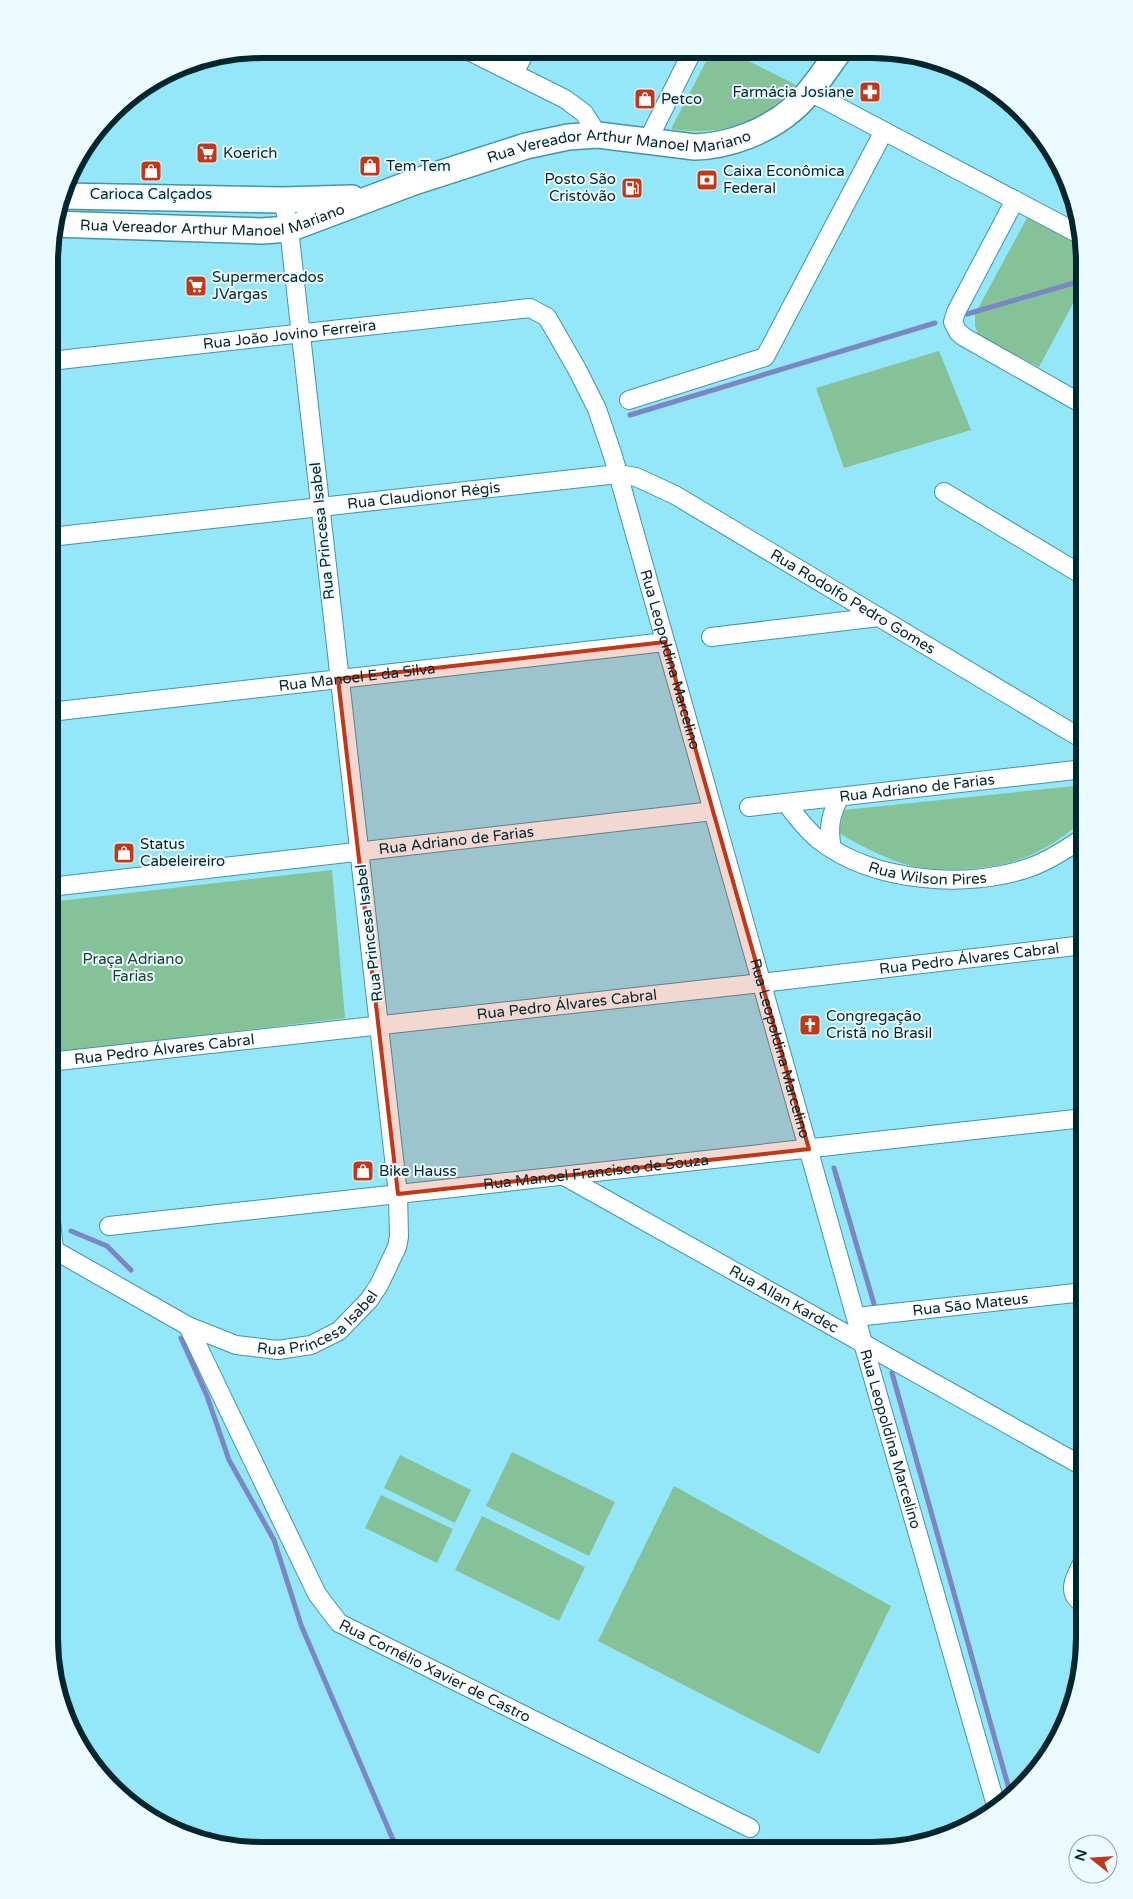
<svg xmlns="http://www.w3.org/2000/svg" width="1133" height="1899" font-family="'Varela Round',sans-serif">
  <rect width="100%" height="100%" fill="#94e6f9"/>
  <g fill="#85c298">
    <path d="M712,50H727L796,85C761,124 721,137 671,129Z"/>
    <path d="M1028,216L1081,243L1084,261V283L1039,367L979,337L975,326V314Z"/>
    <path d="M939,351L971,430L844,468L816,388Z"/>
    <path d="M1084,785V820C1066,835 1048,848 1026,857C994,870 934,874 901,863C879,855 859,845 839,833L844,810Z"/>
    <path d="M332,870L345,1018L54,1053L50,1006V902Z"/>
    <path d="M512,1452L615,1502L589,1556L486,1506Z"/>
    <path d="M400,1455L471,1490L455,1523L384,1488Z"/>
    <path d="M674,1486L891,1606L819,1754L598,1641Z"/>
    <path d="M381,1495L453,1529L437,1563L365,1528Z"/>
    <path d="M482,1516L585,1567L559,1621L455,1570Z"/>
  </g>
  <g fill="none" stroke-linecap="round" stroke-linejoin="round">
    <g stroke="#7a87c4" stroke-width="5">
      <path d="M967,314L1084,280"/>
      <path d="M630,415L935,323"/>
      <path d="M834,1168L874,1304"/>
      <path d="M71,1231L107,1246L131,1270"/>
      <path d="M181,1338L207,1396L229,1460L274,1540L301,1625L397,1849"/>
      <path d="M892,1373L1011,1796"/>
    </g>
    <g stroke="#4295a7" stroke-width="20">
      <g id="minor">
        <path d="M465,49L565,99L584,113L598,135"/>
        <path d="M514,73L526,50"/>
        <path d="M808,91L1079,234"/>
        <path d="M648,140L693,50"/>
        <path d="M1015,200L956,312L953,322L958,332L964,337L1084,405"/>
        <path id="s1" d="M50,361L530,308L547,317L578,371L597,409L613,456L863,1343L997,1809"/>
        <path d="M629,400L765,357L884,131"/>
        <path d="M944,492L1084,576"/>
        <path id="s2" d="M50,537L618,474L636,477L675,495L1084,740"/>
        <path d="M711,637L879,617"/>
        <path id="s3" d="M50,712L665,642"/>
        <path id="s4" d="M786,803C796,816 806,830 819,840C873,882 968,890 1031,867C1050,860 1067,849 1084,837"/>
        <path id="s5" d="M749,807L1084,769"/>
        <path d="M832,848C828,828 830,815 840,797"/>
        <path id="s6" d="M50,887L713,811"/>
        <path id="s7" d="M49,1062L761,983L1084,945"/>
        <path id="s8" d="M564,1176L1084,1467"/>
        <path d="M49,1203L54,1249"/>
        <path id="s9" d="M109,1226L1084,1118"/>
        <path id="s10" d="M49,1247L188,1326L236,1345L278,1350L311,1345L339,1331L369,1300L379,1285L397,1247L399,1237L398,1194L289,229L283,200"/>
        <path id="s11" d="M856,1317L1084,1292"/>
        <path id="s12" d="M188,1326L317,1594L339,1623L750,1828"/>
        <path d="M1084,1604C1064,1593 1076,1575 1084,1560"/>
      </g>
    </g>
    <g stroke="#4295a7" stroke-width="28">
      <g id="secondary">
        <path d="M62,196L283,200L352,198"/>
        <path id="s13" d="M53,224L262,231L289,229L414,182L526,146L568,137L598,135L695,147C730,146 768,131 794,108C812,92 826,69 840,50"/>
      </g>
    </g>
    <use href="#minor" stroke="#fff" stroke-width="18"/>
    <use href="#secondary" stroke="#fff" stroke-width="25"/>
  </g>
  <path fill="#c13717" fill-opacity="0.2" stroke="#c13717" stroke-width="4" stroke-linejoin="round" d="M665,642L809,1149L398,1194L338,679Z"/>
  <defs>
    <g id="pharmacy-square" transform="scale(1.125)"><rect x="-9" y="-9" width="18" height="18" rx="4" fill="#c13717" stroke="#ecfbff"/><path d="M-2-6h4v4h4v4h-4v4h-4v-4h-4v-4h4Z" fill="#fff"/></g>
    <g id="shop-square" transform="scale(1.125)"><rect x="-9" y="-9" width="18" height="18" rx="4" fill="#c13717" stroke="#ecfbff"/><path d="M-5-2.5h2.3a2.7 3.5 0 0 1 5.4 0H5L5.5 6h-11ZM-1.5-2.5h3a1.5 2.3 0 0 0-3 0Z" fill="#fff"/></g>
    <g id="supermarket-square" transform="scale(1.125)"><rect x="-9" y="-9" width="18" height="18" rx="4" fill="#c13717" stroke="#ecfbff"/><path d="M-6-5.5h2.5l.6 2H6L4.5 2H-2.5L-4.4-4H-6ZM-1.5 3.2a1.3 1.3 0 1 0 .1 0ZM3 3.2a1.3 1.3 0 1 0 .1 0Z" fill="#fff"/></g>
    <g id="bank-square" transform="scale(1.125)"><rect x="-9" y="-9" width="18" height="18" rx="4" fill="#c13717" stroke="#ecfbff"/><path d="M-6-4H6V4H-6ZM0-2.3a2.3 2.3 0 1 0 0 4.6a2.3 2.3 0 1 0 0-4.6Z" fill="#fff"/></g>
    <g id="fuel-square" transform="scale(1.125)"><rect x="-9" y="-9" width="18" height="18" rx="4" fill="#c13717" stroke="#ecfbff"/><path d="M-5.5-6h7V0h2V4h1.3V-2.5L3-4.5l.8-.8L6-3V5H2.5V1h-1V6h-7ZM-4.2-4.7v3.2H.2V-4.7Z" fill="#fff"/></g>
    <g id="church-square" transform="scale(1.125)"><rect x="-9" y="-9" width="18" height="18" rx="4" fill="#c13717" stroke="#ecfbff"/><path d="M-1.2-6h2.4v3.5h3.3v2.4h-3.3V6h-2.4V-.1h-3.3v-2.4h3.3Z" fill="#fff"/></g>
  </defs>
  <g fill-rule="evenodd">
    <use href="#pharmacy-square" x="870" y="92"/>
    <use href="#shop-square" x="645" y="99"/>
    <use href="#supermarket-square" x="207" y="153"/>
    <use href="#shop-square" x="370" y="166"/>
    <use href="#shop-square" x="151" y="171"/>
    <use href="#bank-square" x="707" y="180"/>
    <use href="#fuel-square" x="632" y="188"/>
    <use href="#supermarket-square" x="196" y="286"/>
    <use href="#shop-square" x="124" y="853"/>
    <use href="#church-square" x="810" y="1025"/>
    <use href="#shop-square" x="363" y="1171"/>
  </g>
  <g text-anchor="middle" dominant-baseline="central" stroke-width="4" stroke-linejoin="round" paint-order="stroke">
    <g font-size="15" fill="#02262d" stroke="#ecfbff" text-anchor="start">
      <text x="854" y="92" text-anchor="end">Farmácia Josiane</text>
      <text x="661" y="99">Petco</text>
      <text x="223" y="153">Koerich</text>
      <text x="386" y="166">Tem Tem</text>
      <text x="723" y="171">Caixa Econômica<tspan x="723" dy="17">Federal</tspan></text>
      <text x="616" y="179" text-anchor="end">Posto São<tspan x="616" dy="17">Cristóvão</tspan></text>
      <text x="151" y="194" text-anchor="middle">Carioca Calçados</text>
      <text x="212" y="277">Supermercados<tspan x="212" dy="17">JVargas</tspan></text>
      <text x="140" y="844">Status<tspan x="140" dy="17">Cabeleireiro</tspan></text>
      <text x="826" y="1016">Congregação<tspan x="826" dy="17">Cristã no Brasil</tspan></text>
      <text x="379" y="1171">Bike Hauss</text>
    </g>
    <g font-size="15" fill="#02262d" stroke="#ecfbff">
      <text stroke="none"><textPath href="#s13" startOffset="581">Rua Vereador Arthur Manoel Mariano</textPath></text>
      <text stroke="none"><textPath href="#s13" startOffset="161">Rua Vereador Arthur Manoel Mariano</textPath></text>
      <text stroke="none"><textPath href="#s1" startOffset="241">Rua João Jovino Ferreira</textPath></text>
      <text stroke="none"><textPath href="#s2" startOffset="376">Rua Claudionor Régis</textPath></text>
      <text transform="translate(322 531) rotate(-96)">Rua Princesa Isabel</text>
      <text stroke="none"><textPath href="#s2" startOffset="840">Rua Rodolfo Pedro Gomes</textPath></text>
      <text stroke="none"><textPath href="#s1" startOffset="868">Rua Leopoldina Marcelino</textPath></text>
      <text stroke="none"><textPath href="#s3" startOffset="309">Rua Manoel E da Silva</textPath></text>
      <text stroke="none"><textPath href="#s5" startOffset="169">Rua Adriano de Farias</textPath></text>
      <text stroke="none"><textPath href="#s6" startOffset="409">Rua Adriano de Farias</textPath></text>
      <text stroke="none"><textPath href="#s4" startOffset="166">Rua Wilson Pires</textPath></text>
      <text transform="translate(369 933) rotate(-97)">Rua Princesa Isabel</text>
      <text stroke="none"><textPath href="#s7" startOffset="926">Rua Pedro Álvares Cabral</textPath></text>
      <text stroke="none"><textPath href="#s7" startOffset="521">Rua Pedro Álvares Cabral</textPath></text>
      <text stroke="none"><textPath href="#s7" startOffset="116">Rua Pedro Álvares Cabral</textPath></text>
      <text stroke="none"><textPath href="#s1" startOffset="1272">Rua Leopoldina Marcelino</textPath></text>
      <text stroke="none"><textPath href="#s9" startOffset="490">Rua Manoel Francisco de Souza</textPath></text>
      <text stroke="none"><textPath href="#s8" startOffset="252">Rua Allan Kardec</textPath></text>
      <text stroke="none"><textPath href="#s11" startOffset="115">Rua São Mateus</textPath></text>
      <text stroke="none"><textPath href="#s10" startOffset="302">Rua Princesa Isabel</textPath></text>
      <text stroke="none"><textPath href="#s1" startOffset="1678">Rua Leopoldina Marcelino</textPath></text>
      <text stroke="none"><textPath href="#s12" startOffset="441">Rua Cornélio Xavier de Castro</textPath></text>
    </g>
    <g font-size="15" fill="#124527" stroke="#ecfbff">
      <text x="133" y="959">Praça Adriano<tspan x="133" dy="17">Farias</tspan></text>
    </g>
  </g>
  <path d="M0 0H1133V1899H0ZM262 58H872A204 204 0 0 1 1076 262V1638A204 204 0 0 1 872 1842H262A204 204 0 0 1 58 1638V262A204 204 0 0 1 262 58Z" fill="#ecfbff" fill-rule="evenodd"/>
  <path fill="none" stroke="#02262d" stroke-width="6" d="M262 58H872A204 204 0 0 1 1076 262V1638A204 204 0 0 1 872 1842H262A204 204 0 0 1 58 1638V262A204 204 0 0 1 262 58Z"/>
  <g transform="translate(1093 1859) rotate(287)"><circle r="24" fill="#ecfbff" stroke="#8ea6ab"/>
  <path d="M0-4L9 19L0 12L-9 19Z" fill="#c13717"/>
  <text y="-8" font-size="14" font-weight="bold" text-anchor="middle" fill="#02262d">N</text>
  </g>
</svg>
